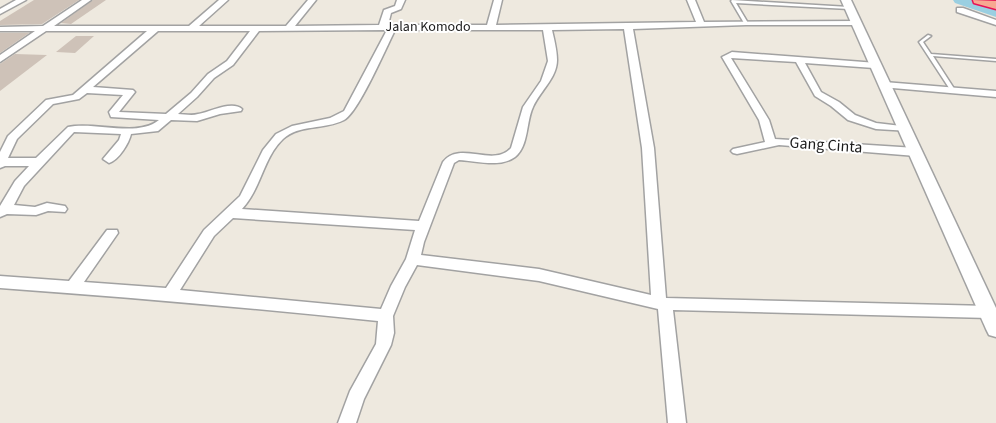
<svg xmlns="http://www.w3.org/2000/svg" width="996" height="423" font-family="'Source Sans 3',sans-serif">
  <rect width="100%" height="100%" fill="#eee9df"/>
  <g fill="none" stroke-linecap="round" stroke-linejoin="round">
    <path fill="#9acfe1" fill-rule="evenodd" d="M953,0H974L996,7V17L955,3Z"/>
  </g>
  <g fill="#cec2b8">
    <path d="M34,0H79L42,24L0,25V21Z"/>
    <path d="M93,0H106L71,24L61,23Z"/>
    <path d="M0,33H29L0,53Z"/>
    <path d="M76,36H94L75,53L56,52Z"/>
    <path d="M15,54L47,55L0,91V64Z"/>
  </g>
  <g fill="none" stroke-linecap="round" stroke-linejoin="round">
    <g stroke="#a2a2a2" stroke-width="3">
      <g id="service">
        <path d="M732,0L849,7L851,8L849,9L736,3L748,23L746,24L744,23L731,1Z"/>
        <path d="M928,35L931,36L923,42L931,54L996,59V61L933,56L955,90L953,91H951L919,42Z"/>
      </g>
    </g>
    <g stroke="#a2a2a2" stroke-width="3">
      <g id="minor">
        <path d="M16,0H26L0,14V9Z"/>
        <path d="M82,0H91L54,26H189L219,0H228L199,26H286L308,0H316L295,26L379,25L384,10L395,6L397,0H405L401,9L391,13L388,25H487L494,0H502L496,25L696,22L687,0H695L704,22L858,21L859,23L855,25H746L633,29L654,148L666,298L989,306L994,308L996,313L994,316L989,318L673,310L686,423H668L658,309L539,281L417,265L405,287L393,316L394,333L391,345L364,399L356,423H338L350,391L376,344L378,321C252,308 126,297 0,288V276L69,281L107,230H117L118,233L84,282L166,288L204,230L240,196L263,150L276,134L292,126L330,118L344,111L387,30L259,31L233,65L214,78L197,97L178,114C184,114 192,116 198,114C210,112 232,100 242,109L241,111L220,114L197,121L171,120L158,131L131,134C129,143 119,160 109,163L103,159L119,140L121,134L74,132L24,186L14,205L35,207L47,203L65,206L67,209L65,212L48,211L36,215L7,214L0,217V206L15,181L29,166H5L0,168V152L8,136L46,100L73,95L147,31H46L0,62V55L35,31H0V27L43,26ZM624,29L642,148L651,295L539,269L421,255L424,242L454,163L459,160C476,161 500,168 515,157C529,146 526,121 533,107C540,91 557,78 557,60C557,50 554,39 552,30ZM395,30H543L548,61L541,81L523,107L511,148C493,168 460,140 443,162L419,221L242,209C261,189 263,158 283,139C299,124 325,130 344,120C358,113 386,48 395,30ZM158,31H250L227,61L208,74L191,93L166,114L119,112L135,92L133,90L93,87ZM87,93L123,95L109,112L111,117L159,120C137,138 95,121 68,127L36,158H8L17,139L53,104L79,99ZM233,218L415,230L406,259L391,286L381,309L180,290L214,236Z"/>
        <path d="M957,8H963L996,20V25L957,12Z"/>
        <path d="M732,52L877,63V67L874,68L805,63L821,92L839,102L855,115L876,123L910,127L911,129L910,131L876,129L848,120L831,106L815,96L796,62L731,58L769,120L775,139L916,148L922,152L916,156L779,145L737,154L733,153L731,151L733,149L765,142L759,120L722,57Z"/>
        <path d="M884,82L996,91V97L881,87V83Z"/>
      </g>
    </g>
    <g stroke="#a2a2a2" stroke-width="3">
      <path id="tertiary" d="M841,0H851L996,308V337L989,335L986,329Z"/>
    </g>
    <g stroke="#e61257" stroke-width="3">
      <path id="trunk" d="M973,0L996,1V9L974,3Z"/>
    </g>
    <use href="#service" fill="#fff" fill-rule="evenodd"/>
    <use href="#minor" fill="#fff" fill-rule="evenodd"/>
    <use href="#tertiary" fill="#fff" fill-rule="evenodd"/>
    <use href="#trunk" fill="#f7a891" fill-rule="evenodd"/>
  </g>
  <g text-anchor="middle" dominant-baseline="central" stroke-width="4" stroke-linejoin="round" paint-order="stroke">
    <g font-size="14" fill="#1b1b1b" stroke="#fff">
      <text x="428" y="27">Jalan Komodo</text>
    </g>
    <g font-size="16" fill="#1b1b1b" stroke="#fff">
      <text transform="translate(826 145) rotate(4)">Gang Cinta</text>
    </g>
  </g>
</svg>
